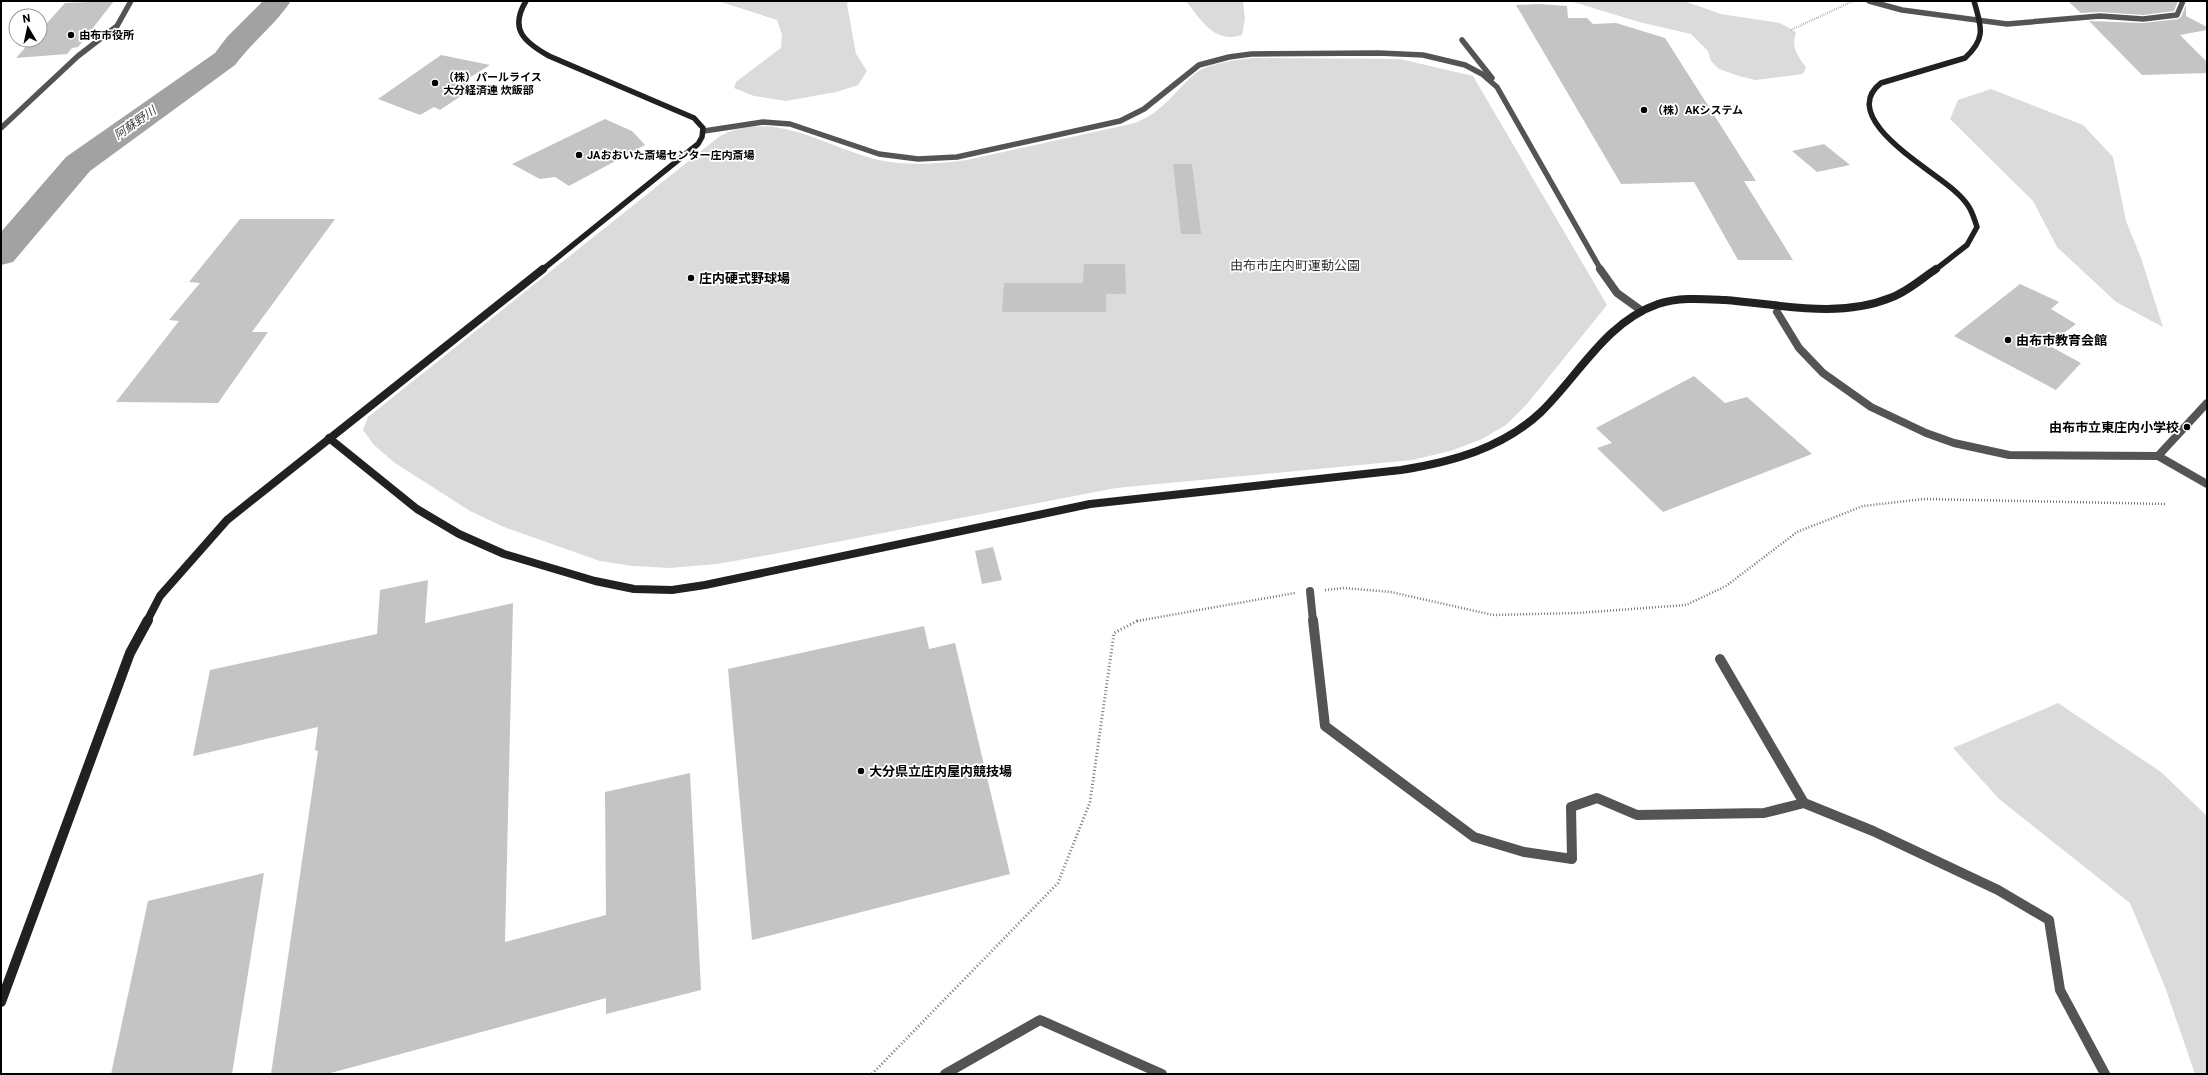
<svg xmlns="http://www.w3.org/2000/svg" width="2208" height="1075" font-family="Roboto,'Noto Sans JP',sans-serif">
  <rect width="100%" height="100%" fill="#fff"/>
  <g fill="#dbdbdb">
    <path d="M718,1H849L847,4L856,54L867,71L858,85L836,92L786,101L754,96L734,88L736,82L781,48L782,35L777,20Z"/>
    <path d="M1186,1H1243L1245,19L1242,35C1214,44 1201,20 1186,1Z"/>
    <path d="M1570,1H1684L1721,14L1780,23L1796,32C1791,48 1797,55 1806,67L1803,74L1756,80L1742,77L1719,69L1711,61L1708,51L1691,34L1639,22Z"/>
    <path d="M1252,58L1400,59L1473,76L1607,305L1527,404L1506,425L1480,440L1450,451L1412,460L1116,488L779,553L717,564L669,568L633,566L600,561L504,527L470,511L395,463L374,445L363,430L368,417L720,136C775,108 826,148 879,160C909,166 937,164 967,160L1135,123C1166,110 1173,92 1196,73C1209,63 1237,60 1252,58Z"/>
    <path d="M1991,89L2083,125L2113,157L2126,221L2141,258L2163,327L2116,302L2057,247L2033,201L1950,119L1958,100Z"/>
    <path d="M2058,703L2161,772L2207,816V1074H2195L2165,987L2130,903L1999,799L1953,748Z"/>
  </g>
  <g fill="none" stroke-linecap="round" stroke-linejoin="round">
    <path fill="#a2a2a2" fill-rule="evenodd" d="M263,1H291C275,25 252,42 235,65L90,171L13,262L1,265V232L66,157L215,53L227,37Z"/>
  </g>
  <g fill="#c4c4c4">
    <path d="M114,1L78,47L72,48L67,54L16,58L32,40H40V31L65,3Z"/>
    <path d="M2068,1H2178L2174,11L2143,15L2100,12L2081,13Z"/>
    <path d="M1539,4L1567,6L1568,18H1587L1593,24L1616,23L1665,38L1756,181H1744L1793,260H1738L1694,182L1621,184L1516,5Z"/>
    <path d="M2186,5V16L2207,27V30L2180,35L2207,62V73L2142,75L2089,21L2143,23L2178,19L2181,17Z"/>
    <path d="M441,55L490,65L464,81L476,86L440,110L434,107L420,115L378,99Z"/>
    <path d="M605,119L632,131L645,145L569,186L555,177L540,179L512,164Z"/>
    <path d="M1824,144L1850,165L1817,172L1792,151Z"/>
    <path d="M1173,164H1192L1201,234H1181Z"/>
    <path d="M240,219H335L252,332H268L218,403L116,402L179,321L169,320L200,283L189,282Z"/>
    <path d="M1084,264H1125L1126,294H1106V312H1002L1004,283H1083Z"/>
    <path d="M2020,284L2059,302L2051,309L2076,324L2048,345L2081,363L2056,390L1954,336Z"/>
    <path d="M1694,376L1725,403L1747,397L1812,454L1663,512L1597,448L1612,443L1596,428Z"/>
    <path d="M993,547L1002,580L982,584L975,551Z"/>
    <path d="M428,580L425,623L513,603L505,942L606,915L605,792L690,773L701,990L606,1014V998L327,1074H271L318,751L315,750L318,727L193,756L210,670L377,634L380,590Z"/>
    <path d="M924,626L929,649L955,643L1010,874L752,940L728,669Z"/>
    <path d="M264,873L232,1074H111L148,901Z"/>
  </g>
  <g fill="none" stroke-linecap="round" stroke-linejoin="round">
    <path stroke="#767676" stroke-width="2" stroke-dasharray="0.5 1.5" stroke-linecap="butt" d="M1791,30L1853,1"/>
    <g stroke="#767676" stroke-width="2.5" stroke-dasharray="1 2" stroke-linecap="butt">
      <path d="M1325,590L1344,588L1391,592L1493,615L1577,613L1686,605L1726,586L1797,532L1863,506L1924,499L2166,504"/>
      <path d="M1137,621L1295,593"/>
    </g>
    <path stroke="#767676" stroke-width="3" stroke-dasharray="1 2.5" stroke-linecap="butt" d="M872,1074L1058,883L1090,802L1114,633L1139,620"/>
    <path stroke="#545454" stroke-width="10" d="M1720,659L1804,803"/>
    <g stroke="#545454" stroke-width="5.5">
      <path d="M1869,1L1902,10L2007,24L2100,16L2143,19L2177,15L2183,1"/>
      <path d="M1462,40L1492,78"/>
      <path d="M1,128L78,56L117,26L131,1"/>
      <path d="M704,131L763,122L790,124L879,154L918,159L957,157L1120,121L1144,109L1199,65L1229,57L1251,54L1379,53L1423,55L1465,65L1482,74L1497,87L1601,270"/>
    </g>
    <g stroke="#545454" stroke-width="8">
      <path d="M1600,269L1617,293L1642,311"/>
      <path d="M1777,312L1799,348L1823,373L1871,407L1926,433L1954,443L2009,455L2158,456L2207,484"/>
      <path d="M2158,456L2207,403"/>
      <path d="M1310,591L1313,621"/>
    </g>
    <g stroke="#545454" stroke-width="10">
      <path d="M1313,620L1325,726L1474,837L1524,852L1572,859L1571,807L1597,798L1637,815L1764,813L1804,803L1873,831L1998,890L2049,920L2060,990L2105,1074"/>
      <path d="M945,1074L1040,1020L1162,1074"/>
    </g>
    <g stroke="#212121" stroke-width="5.5">
      <path d="M526,1C509,29 524,42 549,56L694,118L703,128L702,137L698,144L542,270"/>
      <path d="M1935,270L1967,245L1977,227C1972,211 1969,204 1957,193C1937,172 1835,119 1881,83L1965,58C1987,38 1981,26 1974,1"/>
    </g>
    <g stroke="#212121" stroke-width="8">
      <path d="M329,438L417,509L459,534L504,554L595,581L634,589L672,590L705,585L1090,504L1401,470C1452,462 1503,448 1541,412C1579,375 1606,322 1658,304C1679,297 1703,299 1725,300C1778,304 1838,319 1890,298C1907,292 1921,279 1936,269"/>
      <path d="M147,621L160,596L227,520L543,269"/>
    </g>
    <path stroke="#212121" stroke-width="10" d="M1,1002L130,653L148,620"/>
  </g>
  <g fill="#000" stroke="#fff" stroke-width="1.5">
    <circle cx="71" cy="35" r="4"/>
    <circle cx="435" cy="83" r="4"/>
    <circle cx="1644" cy="110" r="4"/>
    <circle cx="579" cy="155" r="4"/>
    <circle cx="691" cy="278" r="4"/>
    <circle cx="2008" cy="340" r="4"/>
    <circle cx="2187" cy="427" r="4"/>
    <circle cx="861" cy="771" r="4"/>
  </g>
  <g text-anchor="middle" dominant-baseline="central" stroke-width="3.5" stroke-linejoin="round" paint-order="stroke">
    <g font-size="11" font-weight="bold" fill="#000" stroke="#fff" text-anchor="start">
      <text x="79" y="35">由布市役所</text>
      <text x="443" y="77">（株）パールライス<tspan x="443" dy="13">大分経済連 炊飯部</tspan></text>
      <text x="1652" y="110">（株）AKシステム</text>
      <text x="587" y="155">JAおおいた斎場センター庄内斎場</text>
    </g>
    <g font-size="12" font-style="italic" fill="#434343" stroke="#fff">
      <text transform="translate(135 123) rotate(-35)">阿蘇野川</text>
    </g>
    <g font-size="13" fill="#323232" stroke="#fff">
      <text x="1295" y="265">由布市庄内町運動公園</text>
    </g>
    <g font-size="13" font-weight="bold" fill="#000" stroke="#fff" text-anchor="start">
      <text x="699" y="278">庄内硬式野球場</text>
      <text x="2016" y="340">由布市教育会館</text>
      <text x="2179" y="427" text-anchor="end">由布市立東庄内小学校</text>
      <text x="869" y="771">大分県立庄内屋内競技場</text>
    </g>
  </g>
  <rect width="2208" height="1075" fill="none" stroke="#000000" stroke-width="4"/>
  <g transform="translate(28 28) rotate(351)"><circle r="19" fill="#ffffff" stroke="#999999"/>
  <path d="M0-3L7 15L0 10L-7 15Z" fill="#000000"/>
  <text y="-6" font-size="11" font-weight="bold" text-anchor="middle" fill="#000000">N</text>
  </g>
</svg>
